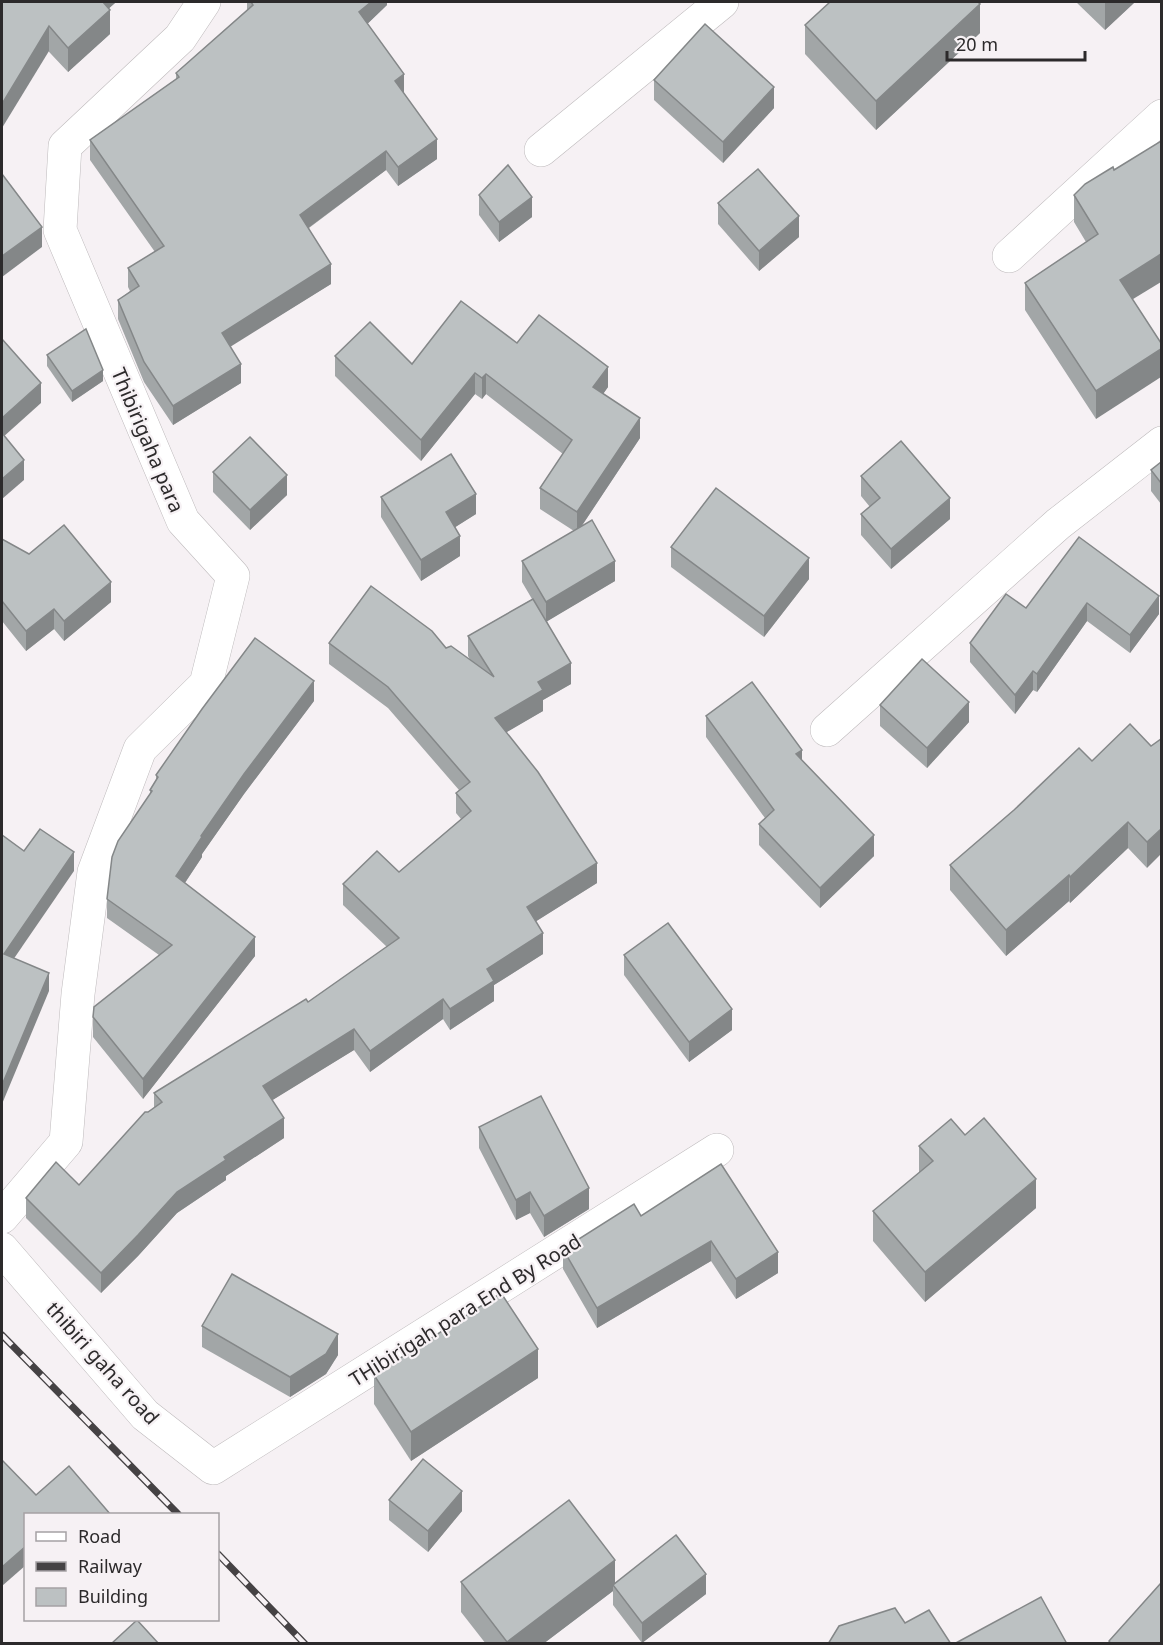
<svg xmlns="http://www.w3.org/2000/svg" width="1163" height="1645" font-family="'Noto Sans',sans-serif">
  <rect width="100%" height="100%" fill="#f6f1f4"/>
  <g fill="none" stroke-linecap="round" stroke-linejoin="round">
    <g stroke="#bebabc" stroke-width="34">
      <g id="street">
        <path d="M541,150L722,2"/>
        <path d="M1009,256L1162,116"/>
        <path d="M827,730L1058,524L1162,443"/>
        <path d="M2,1217L66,1142L78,994L94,872L140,749L206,684L233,576L183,521L60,230L65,146L180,38L204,2"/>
        <path d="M2,1249L145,1415L213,1468L717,1150"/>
      </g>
    </g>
    <use href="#street" stroke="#fff" stroke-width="33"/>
    <g stroke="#454244" stroke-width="7">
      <g id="rail">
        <path d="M2,1335L178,1514"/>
        <path d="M218,1554L305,1644"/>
      </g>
    </g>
    <use href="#rail" stroke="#f6f1f4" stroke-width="4.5" stroke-dasharray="14" stroke-linecap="butt"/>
  </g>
  <g fill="#a2a6a7">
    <path d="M2,2H115V3L109,8L110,34L68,72Z"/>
    <path d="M247,2H387V5L367,24L437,159L398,186L386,170L309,228L331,284L230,346L241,383L173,425L144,382L118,319V300L130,291L128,287V268L155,252L90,160V140L176,79V73L247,10Z"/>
    <path d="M1076,2H1135L1105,30Z"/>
    <path d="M805,25L980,33L876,130L805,54Z"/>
    <path d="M654,80L774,108L723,163L654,100Z"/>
    <path d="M1114,170L1133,300L1096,419L1025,310V283L1086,242L1074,222V195Z"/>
    <path d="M479,195L532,217L499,242L479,215Z"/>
    <path d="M718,203L799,237L759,271L718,224Z"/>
    <path d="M517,343L608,387L603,394L640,438L581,527L615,581L547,621L571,684L543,700V711L506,732L597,883L536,921L543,954L494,985V1001L450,1030L443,1019L370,1072L354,1050L272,1100L284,1138L226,1176V1180L177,1213L138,1256L101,1293L26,1218V1198L79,1185L148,1112L154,1108V1093L308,1002L387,947L343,905V884L399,872L461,819L456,813V793L459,790L388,708L329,664V643L446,648L470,660L468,656V636L532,599L522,582V561L574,531L540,509V488L563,454L486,394L482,399L475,394L421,461L335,376V356L412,364Z"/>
    <path d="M47,355L103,381L72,402L47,366Z"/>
    <path d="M1161,462V504L1151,491V470Z"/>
    <path d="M213,472L287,495L250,530L213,492Z"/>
    <path d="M861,476L950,519L891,569L861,535V514L870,507L861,496Z"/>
    <path d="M381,497L476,514L455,527L460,556L421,581L381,517Z"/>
    <path d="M1079,537L1159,614L1130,653L1087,621L1037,692L1033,690L1015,714L970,662V643L1026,608Z"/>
    <path d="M2,539L111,602L64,641L54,629L26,651L2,621Z"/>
    <path d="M671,547L809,579L764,637L671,567Z"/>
    <path d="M314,701L244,794L202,854V857L185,883L255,956L143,1099L93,1037V1017L159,955L107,918V899L150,794V790L156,781V775Z"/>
    <path d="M880,705L969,722L927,768L880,726Z"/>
    <path d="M706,716L802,760L874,856L820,908L759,845V824L765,818L706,737Z"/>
    <path d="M1151,746L1147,868L1128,848L1070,903L1069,901L1006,956L950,890V865L1092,761Z"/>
    <path d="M624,955L732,1030L689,1062L624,975Z"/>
    <path d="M479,1127L589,1209L544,1237L530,1213L516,1220L479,1148Z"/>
    <path d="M965,1135L1036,1208L925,1302L873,1241V1211L919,1173V1146Z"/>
    <path d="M721,1164L778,1273L736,1299L711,1261L597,1328L563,1269V1249L641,1216Z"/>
    <path d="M202,1326L338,1355L326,1374L290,1397L202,1347Z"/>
    <path d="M374,1375L538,1378L411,1461L374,1404Z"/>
    <path d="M389,1500L462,1511L428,1552L389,1520Z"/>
    <path d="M461,1582L615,1583L706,1594L642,1643L613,1605V1591L543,1644H486L461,1612Z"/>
  </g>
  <g fill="#848788">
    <path d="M97,2H115V3L97,19Z"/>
    <path d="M371,2H387V5L359,32V12Z"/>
    <path d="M1106,2H1135L1105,30V3Z"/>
    <path d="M980,4V33L876,130V101Z"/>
    <path d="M110,10V34L68,72V48Z"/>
    <path d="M49,26V51L2,128V104Z"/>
    <path d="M404,74V94L395,81Z"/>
    <path d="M774,87V108L723,163V142Z"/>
    <path d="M437,139V159L398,186V167Z"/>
    <path d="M386,151V170L300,234V215Z"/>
    <path d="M532,197V217L499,242V222Z"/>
    <path d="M799,216V237L759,271V251Z"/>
    <path d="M42,227V247L2,277V256Z"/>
    <path d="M1161,254V282L1120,307V280Z"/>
    <path d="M331,264V284L222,352V333Z"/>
    <path d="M1161,349V377L1096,419V391Z"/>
    <path d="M241,364V383L173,425V406Z"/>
    <path d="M608,367V387L593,408V387Z"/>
    <path d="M103,370V381L72,402V391Z"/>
    <path d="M475,373V394L421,461V440Z"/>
    <path d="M486,374V394L482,399V378Z"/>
    <path d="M41,383V403L2,438V418Z"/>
    <path d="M640,418V438L577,533V512Z"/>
    <path d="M24,460V480L2,499V479Z"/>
    <path d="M287,475V495L250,530V510Z"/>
    <path d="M476,494V514L446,533V512Z"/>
    <path d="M950,498V519L891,569V549Z"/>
    <path d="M460,536V556L421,581V560Z"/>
    <path d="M809,558V579L764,637V616Z"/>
    <path d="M615,561V581L546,622V602Z"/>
    <path d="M111,582V602L64,641V621Z"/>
    <path d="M1159,596V614L1130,653V635Z"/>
    <path d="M1087,603V621L1037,692V674Z"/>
    <path d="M54,609V629L26,651V631Z"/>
    <path d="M571,663V684L543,700V711L495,739V718L538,682Z"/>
    <path d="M1033,671V690L1015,714V695Z"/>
    <path d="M314,681V701L244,794L202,854V857L176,896V876L201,836L244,774Z"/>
    <path d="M969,702V722L927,768V748Z"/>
    <path d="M802,750V771L796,754Z"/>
    <path d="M1128,822V848L1070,903V877Z"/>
    <path d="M1161,829V854L1147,868V842Z"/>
    <path d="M874,835V856L820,908V888Z"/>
    <path d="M74,852V871L4,973V954Z"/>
    <path d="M597,863V883L527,927V907Z"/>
    <path d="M1069,875V901L1006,956V930Z"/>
    <path d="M543,933V954L494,985V1001L450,1030V1009L487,969Z"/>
    <path d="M255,937V956L143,1099V1079Z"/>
    <path d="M49,973V991L2,1104V1085Z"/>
    <path d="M443,999V1019L370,1072V1051Z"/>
    <path d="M732,1009V1030L689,1062V1042Z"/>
    <path d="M354,1029V1050L263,1106V1086Z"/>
    <path d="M284,1118V1138L226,1176V1180L177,1213L138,1256L101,1293V1273L177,1192L224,1157Z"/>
    <path d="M1036,1179V1208L925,1302V1272Z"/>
    <path d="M589,1188V1209L544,1237V1216Z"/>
    <path d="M530,1192V1213L516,1220V1200Z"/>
    <path d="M711,1241V1261L597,1328V1308Z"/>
    <path d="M778,1252V1273L736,1299V1279Z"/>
    <path d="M338,1334V1355L326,1374L290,1397V1377Z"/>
    <path d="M538,1349V1378L411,1461V1432Z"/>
    <path d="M462,1491V1511L428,1552V1531Z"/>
    <path d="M26,1546V1565L2,1586V1567Z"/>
    <path d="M615,1560V1588L613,1585V1591L543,1644H507V1642Z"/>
    <path d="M706,1574V1594L642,1643V1623Z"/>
  </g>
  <g fill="#bcc1c2" stroke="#848788" stroke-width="1.5">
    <path d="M2,2H103L110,10L68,48L49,26L2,104Z"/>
    <path d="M251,2H371L359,12L404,74L395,81L437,139L398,167L386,151L300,215L331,264L222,333L241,364L173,406L144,362L118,300L139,286L128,268L164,246L90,140L179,77L176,73L253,5Z"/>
    <path d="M830,2H978L980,4L876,101L805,25Z"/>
    <path d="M705,24L774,87L723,142L654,80Z"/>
    <path d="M1161,141V254L1120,280L1161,343V349L1096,391L1025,283L1098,234L1074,195L1085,184L1113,167L1114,170Z"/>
    <path d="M508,165L532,197L499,222L479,195Z"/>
    <path d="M758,169L799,216L759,251L718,203Z"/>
    <path d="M2,174L42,227L2,256Z"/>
    <path d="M461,301L517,343L539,315L608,367L593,387L640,418L577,512L540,488L572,440L486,374L482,378L475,373L421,440L335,356L370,322L412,364Z"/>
    <path d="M86,329L103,370L72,391L47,355Z"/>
    <path d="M2,339L41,383L2,418Z"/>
    <path d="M2,433L24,460L2,479Z"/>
    <path d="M250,437L287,475L250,510L213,472Z"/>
    <path d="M901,441L950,498L891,549L861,514L880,498L861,476Z"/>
    <path d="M451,454L476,494L446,512L460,536L421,560L381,497Z"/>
    <path d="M1161,462V483L1151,470Z"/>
    <path d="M716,488L809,558L764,616L671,547Z"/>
    <path d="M592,520L615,561L546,602L522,561Z"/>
    <path d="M64,525L111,582L64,621L54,609L26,631L2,601V539L29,554Z"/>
    <path d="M1079,537L1159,596L1130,635L1087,603L1037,674L1033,671L1015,695L970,643L1006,594L1026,608Z"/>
    <path d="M371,586L432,631L446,648L451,646L494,677L468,636L533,599L571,663L538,682L543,690L495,718L538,772L597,863L527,907L543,933L487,969L494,981L450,1009L443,999L370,1051L354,1029L263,1086L284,1118L224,1157L226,1160L177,1192L138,1235L101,1273L26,1198L56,1162L79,1185L145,1112H148L162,1102L154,1093L306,999L308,1002L399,938L343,884L377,851L399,872L471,811L456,793L470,782L388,687L329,643Z"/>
    <path d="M255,638L314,681L244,774L201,836L202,837L176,876L255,937L143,1079L93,1017L94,1007L172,945L107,899L112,857L118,841L152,791L150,790L158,777L156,775L202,709Z"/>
    <path d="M922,659L969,702L927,748L880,705Z"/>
    <path d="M752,682L802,750L796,754L874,835L820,888L759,824L774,810L706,716Z"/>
    <path d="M1130,724L1151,746L1161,739V829L1147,842L1128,822L1070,877L1069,875L1006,930L950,865L1014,810L1079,748L1092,761Z"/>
    <path d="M40,829L74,852L4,954L49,973L2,1085V835L24,851Z"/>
    <path d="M668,923L732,1009L689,1042L624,955Z"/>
    <path d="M541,1096L589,1188L544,1216L530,1192L516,1200L479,1127Z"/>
    <path d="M984,1118L1036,1179L925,1272L873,1211L933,1161L919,1146L951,1119L965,1135Z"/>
    <path d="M721,1164L778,1252L736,1279L711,1241L597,1308L563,1249L634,1204L641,1216Z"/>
    <path d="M232,1274L338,1334L326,1354L290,1377L202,1326Z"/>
    <path d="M501,1293L538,1349L411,1432L374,1375Z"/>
    <path d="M423,1459L462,1491L428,1531L389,1500Z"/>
    <path d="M2,1460L36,1495L69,1466L111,1515H26V1546L2,1567Z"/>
    <path d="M569,1500L615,1560L507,1642L461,1582Z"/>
    <path d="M676,1535L706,1574L642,1623L613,1585Z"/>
    <path d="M1161,1583V1644H1111L1109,1641Z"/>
    <path d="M1041,1597L1067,1644H954Z"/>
    <path d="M895,1608L905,1623L929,1610L951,1644H828L839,1626Z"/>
    <path d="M137,1620L159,1644H111Z"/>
  </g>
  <g text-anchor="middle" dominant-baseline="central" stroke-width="4.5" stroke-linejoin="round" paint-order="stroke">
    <g font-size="20" fill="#2c2a2b" stroke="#f6f1f4">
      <text transform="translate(148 440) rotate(67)">Thibirigaha para</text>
      <text transform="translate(465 1310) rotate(-32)">THibirigah para End By Road</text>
      <text transform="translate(103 1363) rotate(48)">thibiri gaha road</text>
    </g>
  </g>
  <rect width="1163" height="1645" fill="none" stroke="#2c2a2b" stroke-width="6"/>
  <rect x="24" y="1513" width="195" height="108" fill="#f6f1f4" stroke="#a5a1a4" stroke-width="1.5"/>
  <rect x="36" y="1532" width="30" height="9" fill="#ffffff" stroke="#a5a1a4" stroke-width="1.5"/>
  <text x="78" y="1543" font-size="18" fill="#2c2a2b">Road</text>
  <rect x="36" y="1562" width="30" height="9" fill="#454244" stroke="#a5a1a4" stroke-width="1.5"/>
  <text x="78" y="1573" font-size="18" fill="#2c2a2b">Railway</text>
  <rect x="36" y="1588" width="30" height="18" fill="#bcc1c2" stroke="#a5a1a4" stroke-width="1.5"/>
  <text x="78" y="1603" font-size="18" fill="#2c2a2b">Building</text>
  <path d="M947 51v9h138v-9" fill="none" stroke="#2c2a2b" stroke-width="3"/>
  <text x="956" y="51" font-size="18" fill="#2c2a2b" stroke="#f6f1f4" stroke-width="4.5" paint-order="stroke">20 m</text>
</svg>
